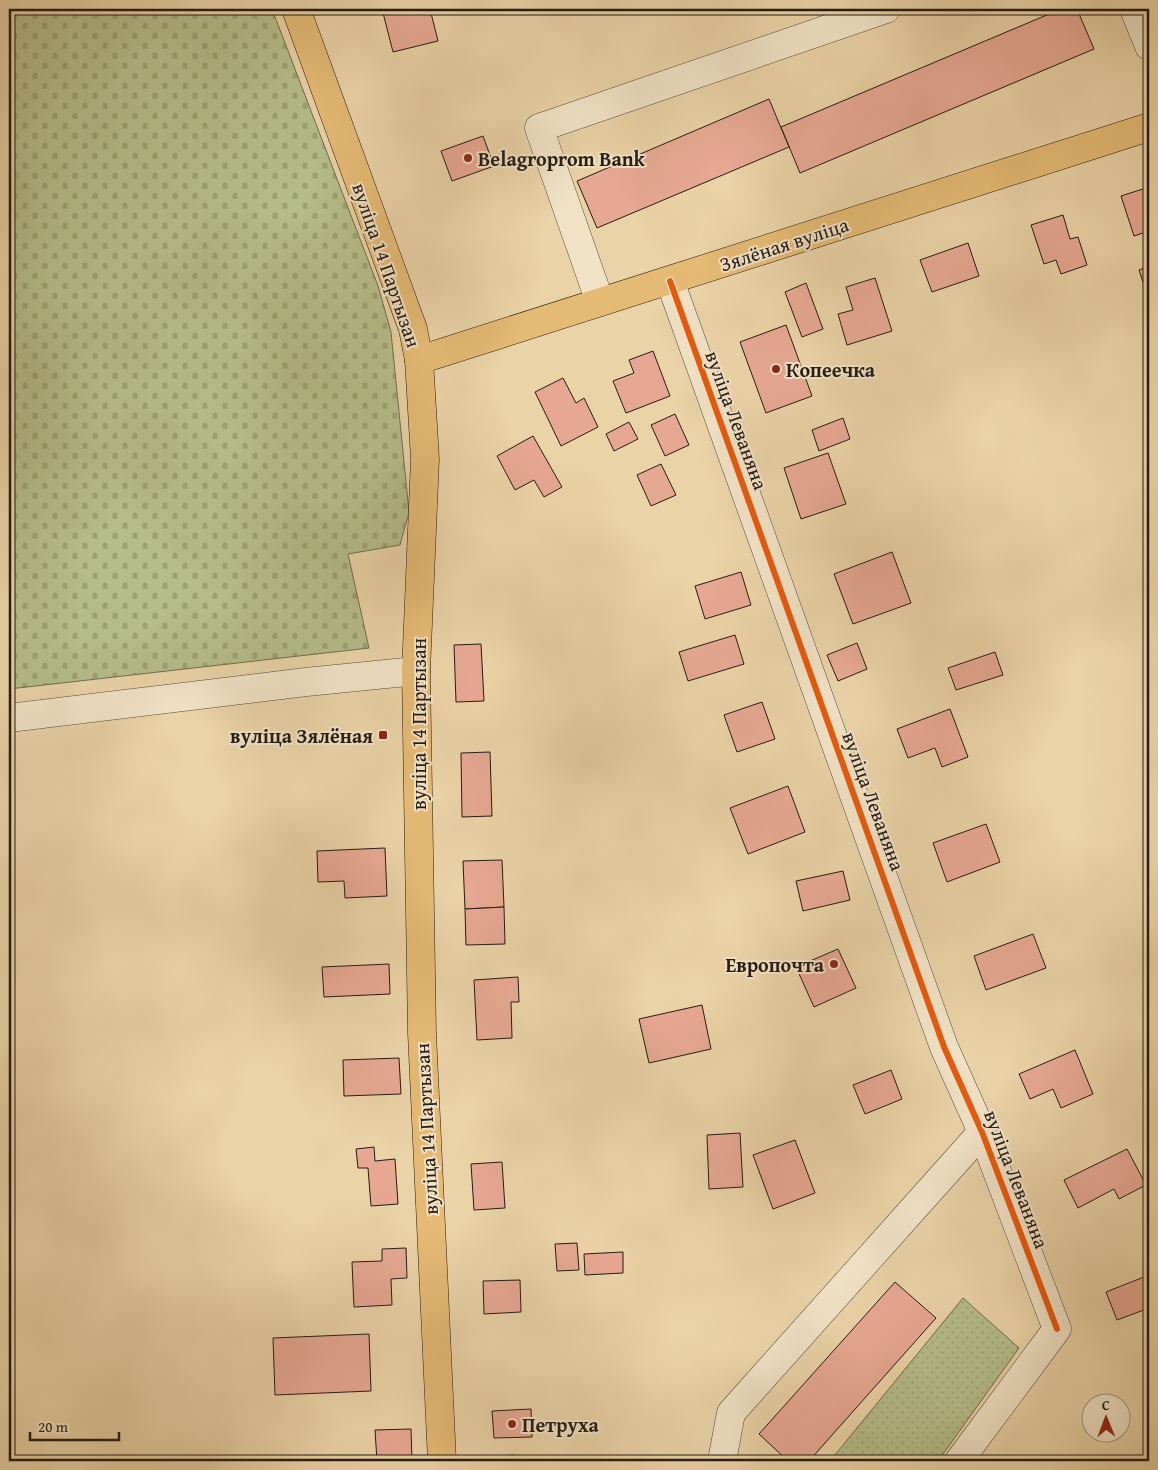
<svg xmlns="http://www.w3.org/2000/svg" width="1158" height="1470" font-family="'Gentium Book Plus',serif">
  <defs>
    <pattern id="grass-dots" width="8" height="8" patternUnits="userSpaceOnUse" patternTransform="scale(1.25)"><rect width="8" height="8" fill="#b5bd89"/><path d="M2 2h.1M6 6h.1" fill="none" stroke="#9ca275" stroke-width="1.8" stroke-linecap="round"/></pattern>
    <pattern id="cemetery-stones" width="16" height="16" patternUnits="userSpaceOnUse" patternTransform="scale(1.25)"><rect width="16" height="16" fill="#b5bd89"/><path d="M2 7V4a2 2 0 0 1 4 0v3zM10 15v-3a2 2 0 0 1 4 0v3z" fill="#9ca275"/></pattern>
  </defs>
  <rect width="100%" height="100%" fill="#ead3a7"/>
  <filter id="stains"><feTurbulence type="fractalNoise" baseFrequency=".004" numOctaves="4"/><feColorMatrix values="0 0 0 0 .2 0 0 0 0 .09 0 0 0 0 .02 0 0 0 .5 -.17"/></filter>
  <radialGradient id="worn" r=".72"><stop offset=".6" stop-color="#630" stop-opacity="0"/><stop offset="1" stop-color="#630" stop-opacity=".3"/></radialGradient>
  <path fill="url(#grass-dots)" stroke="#6d6c4e" d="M963,1298L1019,1348L938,1461H830Z"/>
  <path fill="url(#cemetery-stones)" stroke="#6d6c4e" d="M9,9H272L378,286L391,332L409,512L400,545L348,554L369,648L9,689Z"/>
  <g fill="#e7a893" stroke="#251b14">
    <path d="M382,9H430L438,41L393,52Z"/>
    <path d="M1061,9H1077L1094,49L800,173L781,127Z"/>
    <path d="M769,99L789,147L597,228L577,181Z"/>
    <path d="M483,136L494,166L452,181L441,151Z"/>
    <path d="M1149,187V231L1134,236L1121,196Z"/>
    <path d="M1063,215L1070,239L1078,237L1087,265L1061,274L1056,260L1044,264L1031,225Z"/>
    <path d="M968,243L979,276L932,292L920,260Z"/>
    <path d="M1149,266V297H1148L1139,270Z"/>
    <path d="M875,278L892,331L847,345L838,314L853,310L846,287Z"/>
    <path d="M806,283L823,329L802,337L785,292Z"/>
    <path d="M786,325L812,396L766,413L740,342Z"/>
    <path d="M653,351L670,396L626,413L613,381L634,373L629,360Z"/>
    <path d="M563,378L576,403L584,398L598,427L561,446L535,392Z"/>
    <path d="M675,414L689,445L665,456L651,425Z"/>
    <path d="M843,418L850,439L819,451L812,430Z"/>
    <path d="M629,422L638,439L614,451L606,434Z"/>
    <path d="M533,436L562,487L544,497L534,480L515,490L497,456Z"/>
    <path d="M828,453L846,504L801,519L784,468Z"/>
    <path d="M661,464L676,495L651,506L637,475Z"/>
    <path d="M892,552L911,603L853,624L834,574Z"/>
    <path d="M741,572L751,605L705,619L695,586Z"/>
    <path d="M735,635L744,664L688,681L679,652Z"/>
    <path d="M857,643L867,669L838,681L827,655Z"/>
    <path d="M481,644L484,701L456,702L454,645Z"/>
    <path d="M995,652L1003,675L956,690L948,668Z"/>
    <path d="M762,702L775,739L737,752L724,715Z"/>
    <path d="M950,709L968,757L942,767L935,748L908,758L897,729Z"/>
    <path d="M490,752L492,816L462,817L461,753Z"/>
    <path d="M788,786L805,832L748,854L730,808Z"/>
    <path d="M986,824L1000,862L947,882L933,843Z"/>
    <path d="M385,848L387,896L345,898L344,881L318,882L317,851Z"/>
    <path d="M502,860L504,907L465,909L463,861Z"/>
    <path d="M843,871L850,900L803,911L796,881Z"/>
    <path d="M504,907L505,944L466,945L465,909Z"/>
    <path d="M1033,934L1046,968L986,990L974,956Z"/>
    <path d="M838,949L856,988L814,1007L796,967Z"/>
    <path d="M389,964L390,994L324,997L322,967Z"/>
    <path d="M518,977L519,1002H511L512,1038L477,1040L474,980Z"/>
    <path d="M702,1005L711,1049L649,1063L639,1019Z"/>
    <path d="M1075,1050L1093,1094L1061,1108L1053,1089L1030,1099L1019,1074Z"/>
    <path d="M399,1058L401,1094L344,1096L343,1060Z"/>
    <path d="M891,1070L902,1099L865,1114L853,1085Z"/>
    <path d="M740,1133L743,1187L709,1189L707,1135Z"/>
    <path d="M795,1140L815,1193L773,1209L753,1155Z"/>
    <path d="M374,1147L375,1161L395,1159L398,1204L371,1206L368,1168H358L356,1149Z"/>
    <path d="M1127,1149L1146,1185L1119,1199L1114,1189L1078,1208L1064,1180Z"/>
    <path d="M502,1162L505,1208L474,1210L471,1164Z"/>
    <path d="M577,1243L579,1270L557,1271L555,1244Z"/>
    <path d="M406,1248L407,1278L391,1279L392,1305L354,1307L352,1262L382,1261V1249Z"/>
    <path d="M623,1252V1273L585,1275L584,1254Z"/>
    <path d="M1149,1275V1308L1117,1320L1106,1292Z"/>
    <path d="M520,1280L521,1312L484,1314L483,1281Z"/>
    <path d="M895,1282L936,1318L809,1461H788L759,1434Z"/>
    <path d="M369,1334L371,1391L275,1395L273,1338Z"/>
    <path d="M531,1409L532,1437L494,1438L492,1411Z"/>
    <path d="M411,1429L412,1461H377L375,1430Z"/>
    <path d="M515,1455L516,1461H497V1456Z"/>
  </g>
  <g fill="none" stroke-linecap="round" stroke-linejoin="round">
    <g stroke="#564939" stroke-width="29">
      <g id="minor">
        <path d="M1134,9L1149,46"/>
        <path d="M670,281L944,1047L982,1132L1057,1329L959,1461"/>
        <path d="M600,302L539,128L886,9"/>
        <path d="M9,718L306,682L416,671"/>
        <path d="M722,1461L731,1413L982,1132"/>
      </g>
    </g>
    <g stroke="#251b14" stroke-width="29">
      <g id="major">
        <path d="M296,9L413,329L419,360L425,459L416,671L422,1033L442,1461"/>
        <path d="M419,360L1149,127"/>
      </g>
    </g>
    <use href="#minor" stroke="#f1e2c6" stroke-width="28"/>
    <use href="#major" stroke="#e5ba74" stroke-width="28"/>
    <g stroke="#f1e2c6" stroke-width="9">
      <path id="cycleway" d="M670,281L944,1047L982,1132L1057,1329"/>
    </g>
    <use href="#cycleway" stroke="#e8590c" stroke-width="6"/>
  </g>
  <g fill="#8f2418" stroke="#f1e2c6" stroke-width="2">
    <circle cx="468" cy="158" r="5"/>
    <circle cx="776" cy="369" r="5"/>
    <rect x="378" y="730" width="10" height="10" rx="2.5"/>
    <circle cx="834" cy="964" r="5"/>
    <circle cx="512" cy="1424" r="5"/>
  </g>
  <g text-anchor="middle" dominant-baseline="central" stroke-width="4" stroke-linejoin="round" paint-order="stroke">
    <g font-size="20" font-weight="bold" fill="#251b14" stroke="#f1e2c6" text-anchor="start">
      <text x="478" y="158">Belagroprom Bank</text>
      <text x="786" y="369">Копеечка</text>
      <text x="373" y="735" text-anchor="end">вуліца Зялёная</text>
      <text x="824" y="964" text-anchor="end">Европочта</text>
      <text x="522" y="1424">Петруха</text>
    </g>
    <g font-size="20" fill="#251b14" stroke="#f1e2c6">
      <text transform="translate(784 244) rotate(-18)">Зялёная вуліца</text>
      <text transform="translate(387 265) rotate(71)">вуліца 14 Партызан</text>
      <text transform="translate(737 420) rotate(70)">вуліца Леваняна</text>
      <text transform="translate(418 724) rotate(-90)">вуліца 14 Партызан</text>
      <text transform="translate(874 801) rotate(70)">вуліца Леваняна</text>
      <text transform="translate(426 1129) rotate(-93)">вуліца 14 Партызан</text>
      <text transform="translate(1017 1179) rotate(69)">вуліца Леваняна</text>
    </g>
  </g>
  <rect width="1158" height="1470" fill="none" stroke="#ead3a7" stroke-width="30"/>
  <rect x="10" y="10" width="1138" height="1450" fill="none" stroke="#251b14" stroke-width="2.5"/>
  <rect x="15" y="15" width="1128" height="1440" fill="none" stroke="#251b14"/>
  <g transform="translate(1106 1418) rotate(359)"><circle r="24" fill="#f1e2c6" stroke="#9f927f"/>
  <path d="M0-4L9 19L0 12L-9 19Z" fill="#8f2418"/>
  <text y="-8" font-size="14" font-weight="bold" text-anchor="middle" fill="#251b14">С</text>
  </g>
  <path d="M30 1432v8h89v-8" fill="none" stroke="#251b14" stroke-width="2.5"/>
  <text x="38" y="1432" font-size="15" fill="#251b14" stroke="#f1e2c6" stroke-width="4" paint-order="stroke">20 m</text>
  <rect width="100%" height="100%" filter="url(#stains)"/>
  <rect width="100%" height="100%" fill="url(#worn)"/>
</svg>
